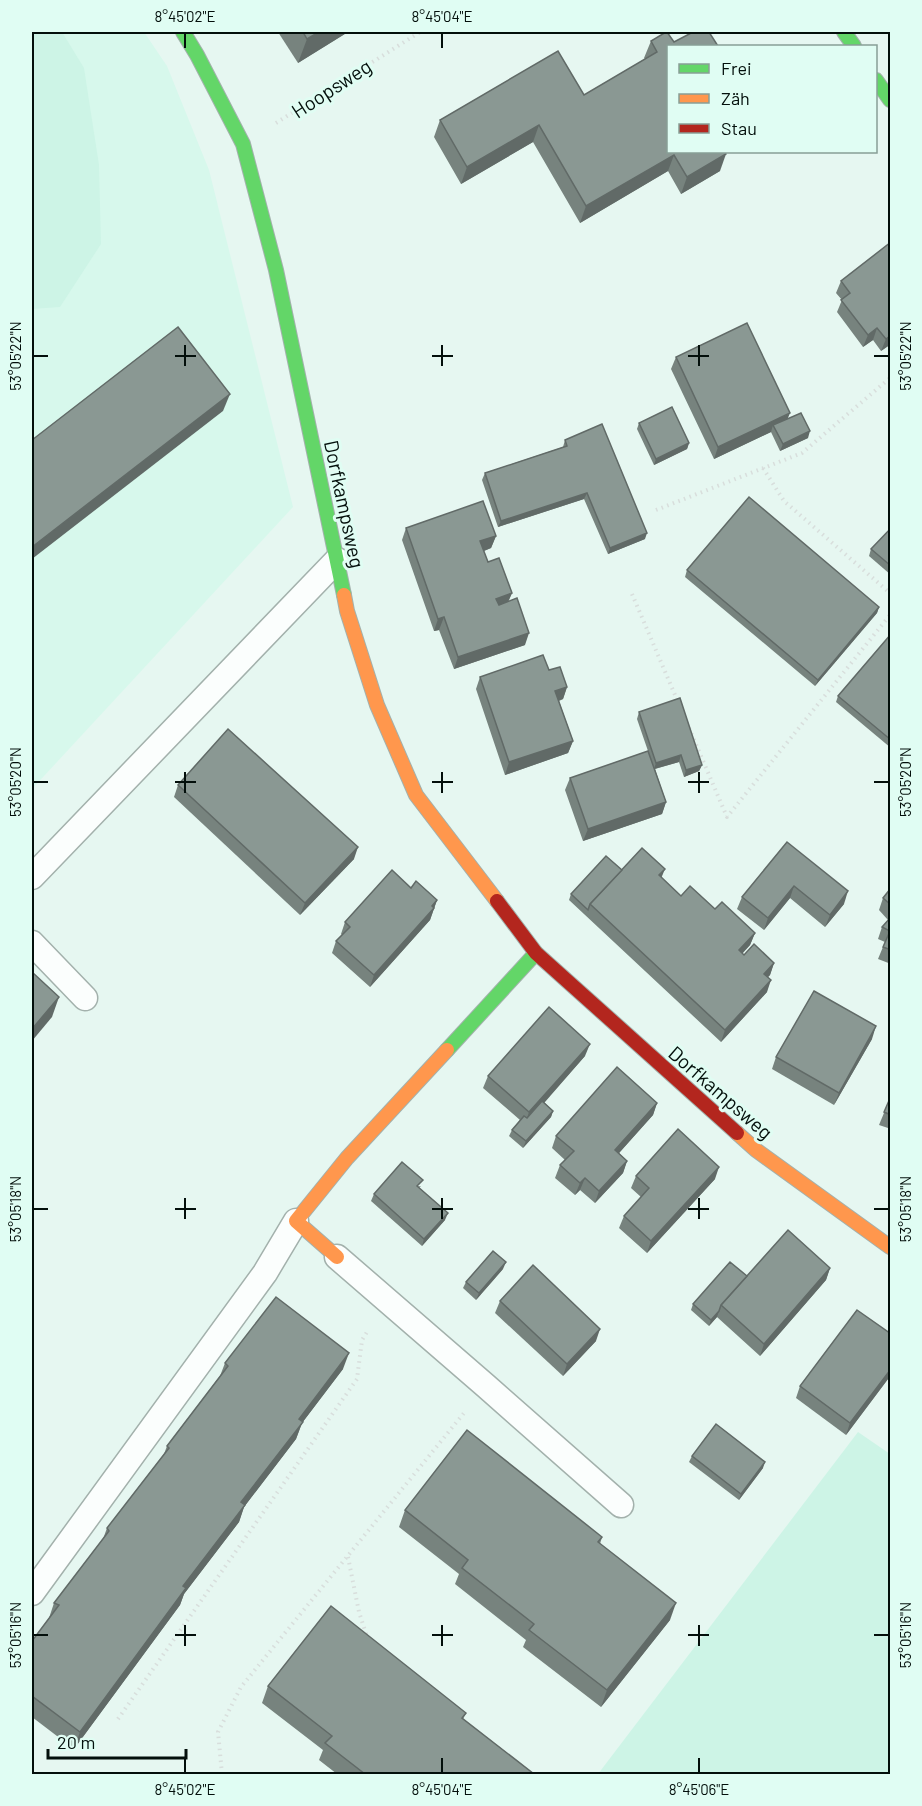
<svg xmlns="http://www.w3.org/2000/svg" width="922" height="1806" font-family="Barlow,sans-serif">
  <rect width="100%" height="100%" fill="#e6f7f1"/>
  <path fill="#d7f8ec" d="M32,32H144L167,66L209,170L293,507L32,789Z"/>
  <g fill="#cdf4e6">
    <path d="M32,32H62L84,68L99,165L101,244L60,307L32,309Z"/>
    <path d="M858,1432L890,1454V1774H598Z"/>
  </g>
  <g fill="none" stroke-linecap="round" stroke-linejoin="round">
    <g stroke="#a3b1ac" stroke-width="27">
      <g id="lane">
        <path d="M32,877L337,560"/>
        <path d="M32,943L85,998"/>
        <path d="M337,1257L486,1386L621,1505"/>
        <path d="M32,1593L265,1273L296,1221"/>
      </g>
    </g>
    <g stroke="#a3b1ac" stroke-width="16">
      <g id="fast">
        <path d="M183,32L197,55L243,144L276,270L344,595"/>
        <path d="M844,32L854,46"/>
        <path d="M876,80L890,100"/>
        <path d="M447,1050L536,953"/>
      </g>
    </g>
    <g stroke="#a3b1ac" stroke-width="16">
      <g id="slow">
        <path d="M344,595L347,611L377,705L416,795L497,901"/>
        <path d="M737,1133L756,1150L890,1247"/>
        <path d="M337,1257L296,1221L347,1158L447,1050"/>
      </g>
    </g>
    <g stroke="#a3b1ac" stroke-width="16">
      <path id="jam" d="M497,901L536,953L737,1133"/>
    </g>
    <g stroke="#d8dedc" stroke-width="4" stroke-dasharray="1.5 4.5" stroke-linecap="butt">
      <path d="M276,123L420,32"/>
      <path d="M763,468L784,501L890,593"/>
      <path d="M656,510L802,453L890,378"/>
      <path d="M632,594L678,702"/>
      <path d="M689,728L727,817L890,615"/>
      <path d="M348,1557L359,1612L367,1637"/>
      <path d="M118,1719L357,1379L362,1340L367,1332"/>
      <path d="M222,1774L218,1732L241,1687L464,1413"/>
    </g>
    <use href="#lane" stroke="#fbfefd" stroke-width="24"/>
    <use href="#fast" stroke="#63d668" stroke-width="14"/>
    <use href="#slow" stroke="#ff974d" stroke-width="14"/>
    <use href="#jam" stroke="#b3261e" stroke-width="14"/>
  </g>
  <g fill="#77837e">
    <path d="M278,32H348L298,63Z"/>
    <path d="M666,32L720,171L681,194L668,171L580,223L533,142L461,184L434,137L440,120L584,95L645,59L644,58L651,41Z"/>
    <path d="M841,281L891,344L881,351L873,340L863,347L837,312L842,300L836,293Z"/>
    <path d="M676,357L788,419L808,438L780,451L771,432L714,459L671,369Z"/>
    <path d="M639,423L689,443L687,449L654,465L637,429Z"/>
    <path d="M565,440L645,539L608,554L584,499L498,527L482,480L485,473L563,447Z"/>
    <path d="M406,528L496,536L491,548L484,551L488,562L512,593L508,601L525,645L454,669L439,630L434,631L402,540Z"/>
    <path d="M891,528V575L869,556L871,549Z"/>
    <path d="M687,570L879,607L877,613L815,686L685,577Z"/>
    <path d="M891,634V748L836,702L838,696Z"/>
    <path d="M549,670L567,687L563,699L559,701L573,741L568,753L505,775L476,689L480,677Z"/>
    <path d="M639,712L702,765L699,771L684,777L679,762L655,769L666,802L662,814L583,841L565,790L570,778L648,751L637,719Z"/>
    <path d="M178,785L354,859L300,915L174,797Z"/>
    <path d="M787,842L844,904L825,927L790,898L764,930L737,909L742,897Z"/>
    <path d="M622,870L661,878L681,896L715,909L755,933L750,945L742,953L744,955L774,963L770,975L768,977L767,992L721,1042L569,900L571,894Z"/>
    <path d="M411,888L437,900L430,920L370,987L332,953L336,941L342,935L341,934L345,922Z"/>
    <path d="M891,888V964L878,959L885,942L878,939L882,927L888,920L879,910L883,898Z"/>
    <path d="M872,1039L834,1105L772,1069L776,1057Z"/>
    <path d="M585,1056L544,1102L553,1111L551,1117L523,1148L509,1136L512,1130L520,1120L483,1088L488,1076Z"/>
    <path d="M891,1096V1129L879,1125Z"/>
    <path d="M657,1103L653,1115L619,1153L627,1161L623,1173L595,1203L580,1190L575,1195L555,1178L560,1165L565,1160L552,1148L556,1136Z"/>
    <path d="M636,1176L715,1179L647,1253L619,1228L624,1216L641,1197L631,1188Z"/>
    <path d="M421,1186L419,1188L445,1220L422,1246L371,1201L374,1194Z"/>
    <path d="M830,1268L826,1280L760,1356L717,1317L709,1326L691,1310L693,1304L747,1276Z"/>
    <path d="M503,1269L476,1300L463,1288L466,1282Z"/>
    <path d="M500,1301L596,1341L563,1376L495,1313Z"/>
    <path d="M891,1334V1375L846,1435L796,1398L800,1386Z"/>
    <path d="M225,1363L343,1369L302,1423L296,1439L244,1507L239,1522L184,1594L180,1605L74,1749L32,1717V1641L49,1618L54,1603L103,1539L107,1528L164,1454L167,1446L220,1376Z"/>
    <path d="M692,1456L763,1468L739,1500L689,1462Z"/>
    <path d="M405,1510L602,1537L600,1544L670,1620L601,1707L523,1647L526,1640L455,1584L459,1574L399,1527Z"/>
    <path d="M268,1686L466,1713L463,1719L534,1774H337L319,1760L323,1750L262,1703Z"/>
  </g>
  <g fill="#616a67">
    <path d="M319,32H348L298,63L307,39Z"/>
    <path d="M539,125L533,142L461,184L467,167Z"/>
    <path d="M726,154L720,171L681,194L687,177Z"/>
    <path d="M674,155L668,171L580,223L586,206Z"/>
    <path d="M877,328L873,340L863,347L868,335Z"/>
    <path d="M891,335V344L881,351L886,339Z"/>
    <path d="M230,394L223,411L32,559V547Z"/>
    <path d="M790,413L785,425H773L771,432L714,459L718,447Z"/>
    <path d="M810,431L808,438L780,451L783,444Z"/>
    <path d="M689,443L687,449L654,465L656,459Z"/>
    <path d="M587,493L584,499L498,527L501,521Z"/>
    <path d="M647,533L645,539L608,554L610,548Z"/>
    <path d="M496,536L491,548L476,554L480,541Z"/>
    <path d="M512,593L507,605L492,611L496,599Z"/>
    <path d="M879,607L877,613L815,686L818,680Z"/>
    <path d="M444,617L439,630L434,631L438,619Z"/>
    <path d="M529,633L525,645L454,669L458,657Z"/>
    <path d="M567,687L563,699L551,703L555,691Z"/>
    <path d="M573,741L568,753L505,775L509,762Z"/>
    <path d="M681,755L679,762L654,769L656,763Z"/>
    <path d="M702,765L699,771L684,777L686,770Z"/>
    <path d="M666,802L662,814L583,841L588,829Z"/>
    <path d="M358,847L354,859L300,915L305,903Z"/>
    <path d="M665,869L660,881L659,875Z"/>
    <path d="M794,886L790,898L764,930L768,918Z"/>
    <path d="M848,891L844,904L825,927L830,915Z"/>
    <path d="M437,900L430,920L370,987L374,975Z"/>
    <path d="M755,933L750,945L735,962L739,950Z"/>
    <path d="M774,963L770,975L759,986L764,974Z"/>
    <path d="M771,980L767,992L721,1042L725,1030Z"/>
    <path d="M59,997L52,1017L32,1041V1029Z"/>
    <path d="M876,1026L872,1039L834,1105L839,1093Z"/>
    <path d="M590,1044L585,1056L525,1125L529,1112Z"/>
    <path d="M657,1103L653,1115L611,1162L615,1150Z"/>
    <path d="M553,1111L551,1117L523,1148L526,1141Z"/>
    <path d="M627,1161L623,1173L595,1203L599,1191Z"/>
    <path d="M719,1167L715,1179L647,1253L651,1241Z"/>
    <path d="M585,1178L580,1190L575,1195L580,1183Z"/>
    <path d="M448,1213L445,1220L422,1246L424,1239Z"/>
    <path d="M506,1262L503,1269L476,1300L479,1293Z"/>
    <path d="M830,1268L826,1280L760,1356L764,1344Z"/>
    <path d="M719,1311L717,1317L709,1326L711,1320Z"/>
    <path d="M600,1329L596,1341L563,1376L567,1364Z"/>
    <path d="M349,1353L343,1369L302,1423L296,1439L244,1507L239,1522L184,1594L180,1605L74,1749L80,1732L183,1586L299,1419Z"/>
    <path d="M891,1369V1375L846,1435L850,1423Z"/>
    <path d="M765,1462L763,1468L739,1500L741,1494Z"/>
    <path d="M676,1603L670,1620L601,1707L607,1690Z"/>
  </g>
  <g fill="#8a9893" stroke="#616a67" stroke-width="1.5">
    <path d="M303,32H319L307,39Z"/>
    <path d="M666,32H667L674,42L693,32H709L718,46H669V152H725L726,154L687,177L674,155L586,206L539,125L467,167L440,120L558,51L584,95L657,52L651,41Z"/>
    <path d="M891,242V335L886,339L877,328L868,335L841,300L850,293L841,281Z"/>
    <path d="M747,323L790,413L718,447L676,357Z"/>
    <path d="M178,327L230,394L32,547V440Z"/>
    <path d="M672,407L689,443L656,459L639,423Z"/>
    <path d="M801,413L810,431L783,444L773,425Z"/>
    <path d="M602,424L647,533L610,548L587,493L501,521L485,473L567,446L565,440Z"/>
    <path d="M749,497L879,607L818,680L687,570Z"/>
    <path d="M483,501L496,536L480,541L488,562L499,558L512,593L496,599L499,605L517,598L529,633L458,657L444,617L438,619L406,528Z"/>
    <path d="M891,528V566L871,549Z"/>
    <path d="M891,634V740L838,696Z"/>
    <path d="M543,655L549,670L560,667L567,687L555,691L573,741L509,762L480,677Z"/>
    <path d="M680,698L702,765L686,770L681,755L656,763L639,712Z"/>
    <path d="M228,729L358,847L305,903L178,785Z"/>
    <path d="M648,751L666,802L588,829L570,778Z"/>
    <path d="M787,842L848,891L830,915L794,886L768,918L742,897Z"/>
    <path d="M642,848L665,869L659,875L681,896L690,886L715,909L722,902L755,933L739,950L744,955L754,944L774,963L764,974L771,980L725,1030L590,904Z"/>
    <path d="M606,856L622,870L590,904L588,910L571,894Z"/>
    <path d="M392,870L411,888L416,881L437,900L432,906L434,908L374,975L336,941L350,927L345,922Z"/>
    <path d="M891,888V905L883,898Z"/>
    <path d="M891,917V950L883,947L890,931L882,927Z"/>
    <path d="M32,972L59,997L32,1029Z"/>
    <path d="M814,991L876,1026L839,1093L776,1057Z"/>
    <path d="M549,1007L590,1044L529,1112L488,1076Z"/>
    <path d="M617,1067L657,1103L615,1150L627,1161L599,1191L585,1178L580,1183L560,1165L574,1151L556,1136Z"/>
    <path d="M891,1096V1115L884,1112Z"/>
    <path d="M542,1101L553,1111L526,1141L512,1130L524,1116L527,1118Z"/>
    <path d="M678,1129L719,1167L651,1241L624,1216L649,1188L636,1176Z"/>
    <path d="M402,1162L423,1180L417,1186L448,1213L424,1239L374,1194Z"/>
    <path d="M788,1230L830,1268L764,1344L721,1305Z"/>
    <path d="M493,1251L506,1262L479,1293L466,1282Z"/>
    <path d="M730,1262L747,1276L721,1305L719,1311L711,1320L693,1304Z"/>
    <path d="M533,1265L600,1329L567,1364L500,1301Z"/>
    <path d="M276,1297L349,1353L299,1419L303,1422L241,1502L245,1505L183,1586L186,1588L80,1732L32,1696V1641L59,1605L54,1603L109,1531L107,1528L169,1448L167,1446L228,1366L225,1363Z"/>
    <path d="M857,1310L891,1334V1369L850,1423L800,1386Z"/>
    <path d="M716,1424L765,1462L741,1494L692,1456Z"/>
    <path d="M467,1430L602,1537L598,1542L676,1603L607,1690L529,1630L534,1624L462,1568L468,1560L405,1510Z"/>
    <path d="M331,1606L466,1713L462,1718L534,1774H365L325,1743L332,1736L268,1686Z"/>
  </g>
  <path fill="none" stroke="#030f0b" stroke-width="2" d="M185,33V48M442,33V48M185,345V366M442,345V366M699,345V366M33,356H48M175,356H196M432,356H453M688,356H709M874,356H889M185,772V793M442,772V793M699,772V793M33,782H48M175,782H196M432,782H453M688,782H709M874,782H889M185,1198V1219M442,1198V1219M699,1198V1219M33,1209H48M175,1209H196M432,1209H453M688,1209H709M874,1209H889M185,1625V1646M442,1625V1646M699,1625V1646M33,1635H48M175,1635H196M432,1635H453M688,1635H709M874,1635H889M185,1758V1773M442,1758V1773M699,1758V1773"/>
  <g text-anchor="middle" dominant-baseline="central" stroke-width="6" stroke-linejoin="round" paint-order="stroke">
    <g font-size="20" fill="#030f0b" stroke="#e0fdf3">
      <text transform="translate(331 88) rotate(-33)">Hoopsweg</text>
      <text transform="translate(345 504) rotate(78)">Dorfkampsweg</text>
      <text transform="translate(721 1092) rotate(41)">Dorfkampsweg</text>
    </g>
  </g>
  <rect width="922" height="1806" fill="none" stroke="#e0fdf3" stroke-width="66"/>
  <rect x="667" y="45" width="210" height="108" fill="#e0fdf3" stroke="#889e96" stroke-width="1.5"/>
  <rect x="679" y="64" width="30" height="9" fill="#63d668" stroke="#889e96" stroke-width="1.5"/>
  <text x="721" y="75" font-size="18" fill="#030f0b">Frei</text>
  <rect x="679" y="94" width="30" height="9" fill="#ff974d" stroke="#889e96" stroke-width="1.5"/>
  <text x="721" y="105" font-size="18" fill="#030f0b">Zäh</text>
  <rect x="679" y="124" width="30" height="9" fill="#b3261e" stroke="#889e96" stroke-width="1.5"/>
  <text x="721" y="135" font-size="18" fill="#030f0b">Stau</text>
  <path d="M48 1749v9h138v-9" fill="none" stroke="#030f0b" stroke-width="3"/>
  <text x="57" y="1749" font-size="18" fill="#030f0b" stroke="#e0fdf3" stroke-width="4.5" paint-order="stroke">20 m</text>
  <rect x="33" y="33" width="856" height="1740" fill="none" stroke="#030f0b" stroke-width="2"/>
  <g font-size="15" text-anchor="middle" fill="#030f0b">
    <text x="185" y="22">8°45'02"E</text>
    <text x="442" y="22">8°45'04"E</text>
    <text transform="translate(16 356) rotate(-90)" y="5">53°05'22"N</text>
    <text transform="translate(906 356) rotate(-90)" y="5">53°05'22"N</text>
    <text transform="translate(16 782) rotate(-90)" y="5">53°05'20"N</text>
    <text transform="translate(906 782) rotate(-90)" y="5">53°05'20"N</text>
    <text transform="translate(16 1209) rotate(-90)" y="5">53°05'18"N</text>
    <text transform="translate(906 1209) rotate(-90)" y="5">53°05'18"N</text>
    <text transform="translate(16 1635) rotate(-90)" y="5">53°05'16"N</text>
    <text transform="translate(906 1635) rotate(-90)" y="5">53°05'16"N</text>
    <text x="185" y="1795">8°45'02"E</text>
    <text x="442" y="1795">8°45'04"E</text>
    <text x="699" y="1795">8°45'06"E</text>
  </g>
</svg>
